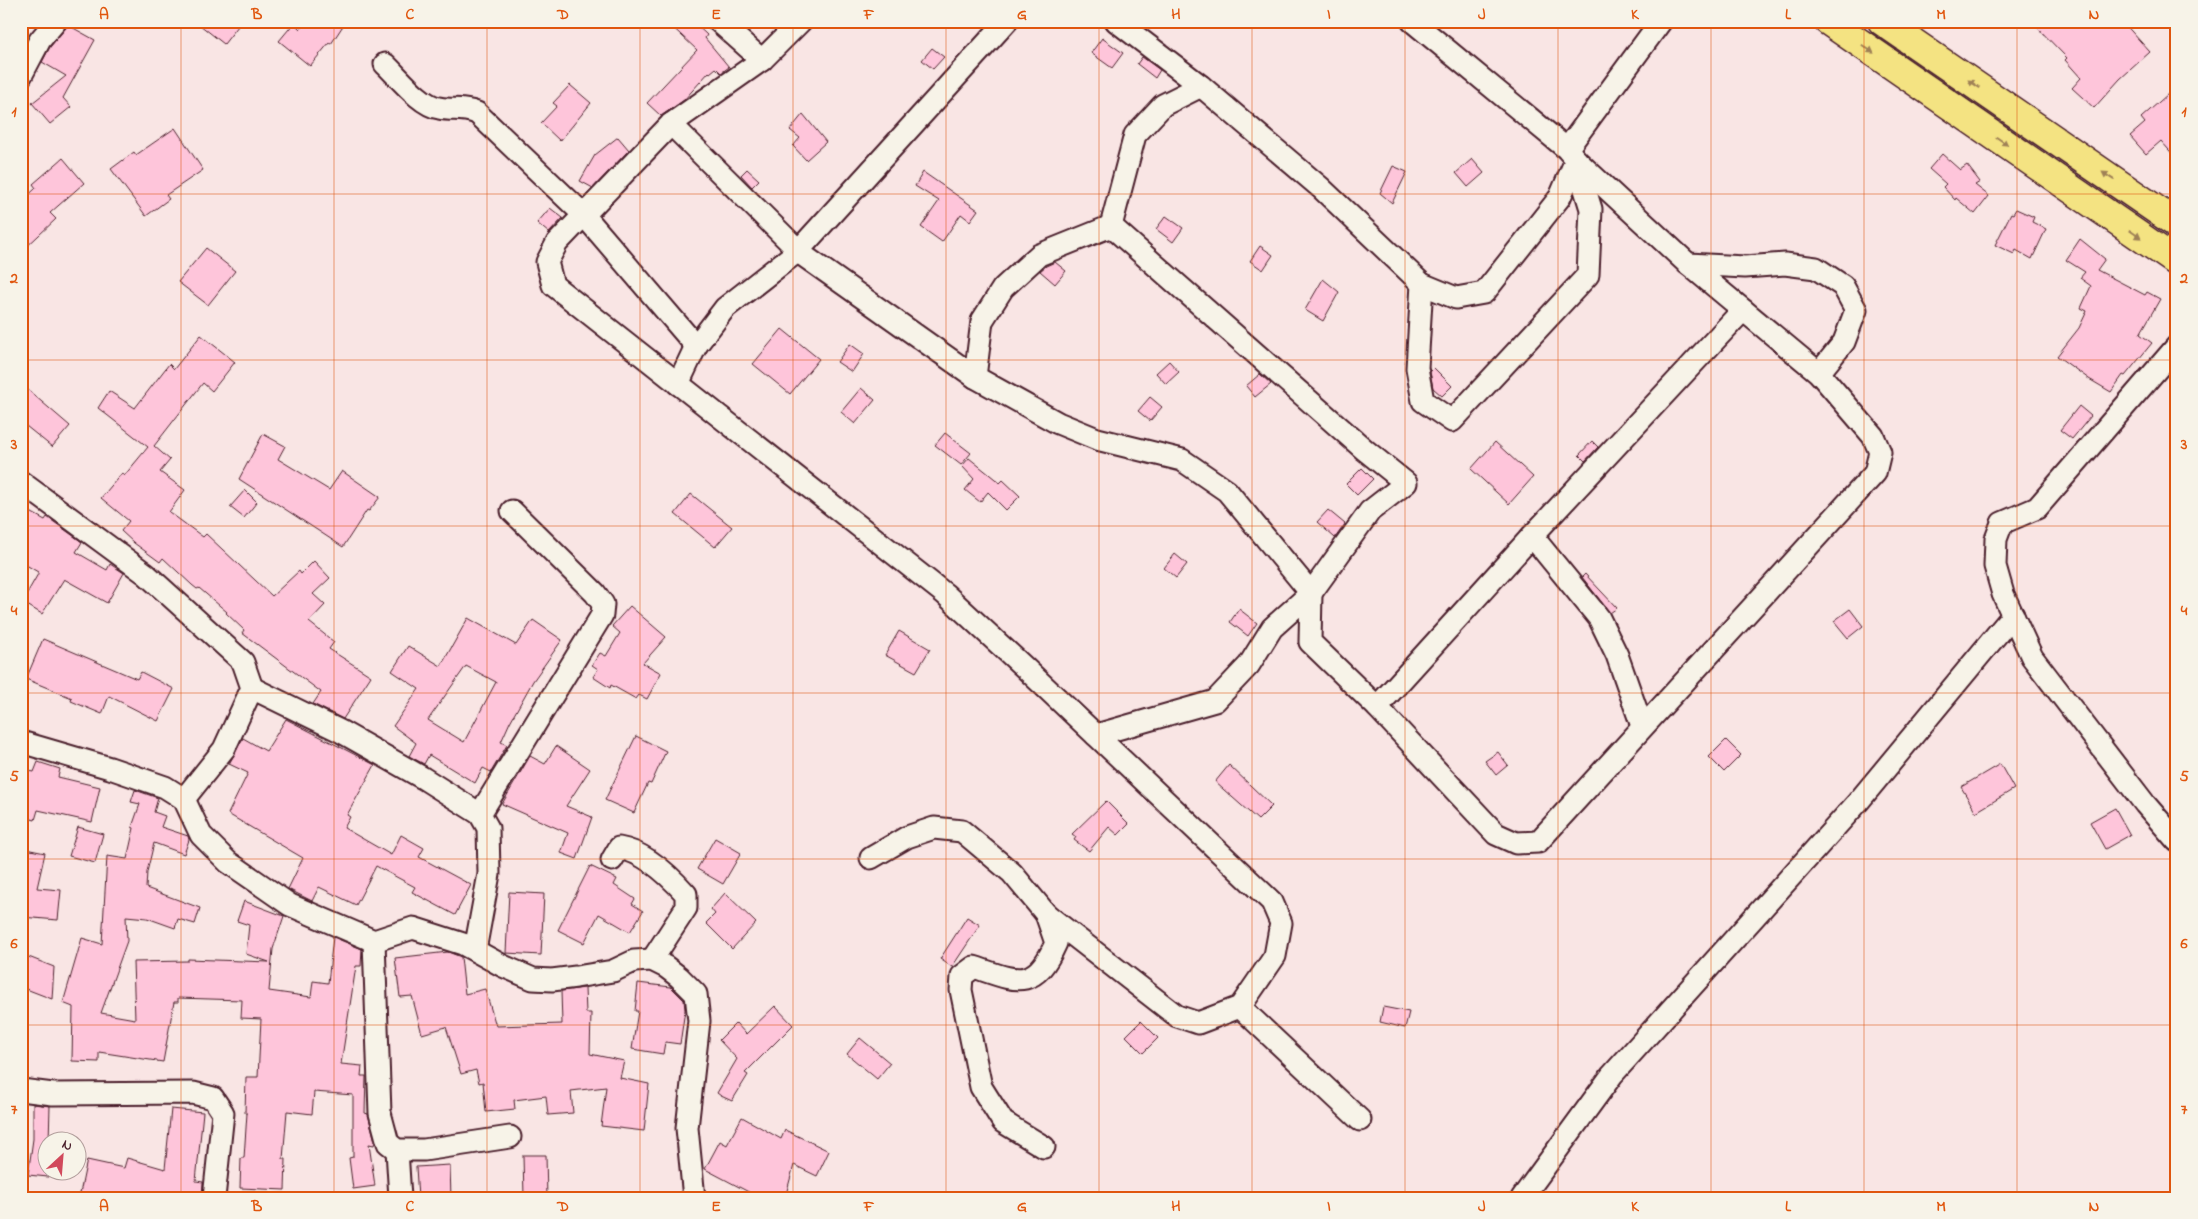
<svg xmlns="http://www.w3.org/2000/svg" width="2198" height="1219" font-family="'Indie Flower',sans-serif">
  <rect width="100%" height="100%" fill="#f9e5e4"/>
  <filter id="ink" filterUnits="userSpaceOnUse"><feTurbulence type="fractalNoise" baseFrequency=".02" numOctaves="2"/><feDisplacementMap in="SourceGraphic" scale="10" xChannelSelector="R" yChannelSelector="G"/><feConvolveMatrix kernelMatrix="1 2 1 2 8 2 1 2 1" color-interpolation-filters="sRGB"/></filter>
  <g filter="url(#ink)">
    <g fill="#fec5da" stroke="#4a1f2b" fill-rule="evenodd">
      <path d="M195,21H242L224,44Z"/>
      <path d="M306,21H346L331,44L329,43L310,66L279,41L294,23L300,29Z"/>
      <path d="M666,21H692L707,35L705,38L729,67L721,73L716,68L710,73L709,72L684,100L661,116L647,103L697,50Z"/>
      <path d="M2031,21H2122L2150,52L2120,79L2094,108L2072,88L2081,78L2065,60L2067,58Z"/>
      <path d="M68,25L95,40L63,98L71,107L50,124L32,103L66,76L42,62L50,47Z"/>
      <path d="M1102,38L1123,53L1112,68L1091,53Z"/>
      <path d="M932,48L944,57L933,69L922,60Z"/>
      <path d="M1142,57L1160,70L1155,78L1137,64Z"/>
      <path d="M570,85L591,103L560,141L541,123L557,106L553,103Z"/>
      <path d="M2177,86V159L2161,141L2146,154L2130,136L2145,123L2141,118Z"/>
      <path d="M803,114L826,142L806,160L793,146L800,138L790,130Z"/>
      <path d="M175,128L203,170L166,195L169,199L146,216L111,169L134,152L136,155Z"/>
      <path d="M618,137L629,150L593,188L580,181L595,155Z"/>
      <path d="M1942,154L1960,170L1967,165L1980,182L1975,185L1989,196L1975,214L1956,198L1955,200L1943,187L1946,184L1929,169Z"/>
      <path d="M63,158L84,183L50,213L56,219L21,252V202L36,188L33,184Z"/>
      <path d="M1472,159L1484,173L1468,187L1456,173Z"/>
      <path d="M1393,166L1407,172L1392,203L1380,193Z"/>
      <path d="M747,169L759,180L752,187L741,175Z"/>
      <path d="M923,172L978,210L970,221L961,214L942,242L921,227L939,201L915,186Z"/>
      <path d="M550,208L563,218L549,233L537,223Z"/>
      <path d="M2016,209L2034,217L2032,222L2046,229L2032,259L2016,250L2014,254L1995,245L2011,213L2013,214Z"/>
      <path d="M1166,216L1183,228L1173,242L1156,229Z"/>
      <path d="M2080,239L2105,259L2097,270L2145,295L2147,292L2160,299L2140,334L2152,343L2125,376L2123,375L2111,392L2089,379L2057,356L2079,328L2087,311L2081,308L2091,286L2080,278L2085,272L2066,260Z"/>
      <path d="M1260,246L1273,255L1263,270L1250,261Z"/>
      <path d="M206,248L235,271L208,305L178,282Z"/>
      <path d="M1055,262L1066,271L1055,284L1040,271L1046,266Z"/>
      <path d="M1323,279L1339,292L1323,321L1305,310Z"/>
      <path d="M782,329L819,359L790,394L753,364Z"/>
      <path d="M201,335L235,362L212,391L203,383L154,446L170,460L160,472L185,490L169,512L203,537L206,534L272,596L299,571L301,574L314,561L330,578L313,594L325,605L309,622L334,642L329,649L371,676L343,719L313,704L321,692L242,633L244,630L226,613L227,612L199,588L197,589L192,585L163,558L160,562L134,543L121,531L129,521L101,498L122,473L124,476L148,447L98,408L109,391L135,408L169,364L174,369Z"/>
      <path d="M850,344L864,354L852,372L837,362Z"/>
      <path d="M1169,361L1179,372L1166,384L1156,373Z"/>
      <path d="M1434,368L1452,386L1442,396L1433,388L1430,372Z"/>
      <path d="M1260,374L1271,384L1255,397L1246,386Z"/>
      <path d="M21,384L70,426L52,447L21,422Z"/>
      <path d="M861,388L875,400L855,424L841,412Z"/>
      <path d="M1150,397L1162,407L1150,421L1138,411Z"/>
      <path d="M2079,406L2091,416L2072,439L2060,430Z"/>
      <path d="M945,433L971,453L961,465L935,445Z"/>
      <path d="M263,434L285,446L278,459L329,490L342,471L380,497L369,511L367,510L343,547L239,479Z"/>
      <path d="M1592,441L1598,447L1585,461L1579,455Z"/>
      <path d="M1495,442L1533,477L1509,504L1471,469Z"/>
      <path d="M969,458L1000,483L1003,480L1020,496L1006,510L988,492L980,502L965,490L974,479L962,466Z"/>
      <path d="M1362,468L1373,479L1357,495L1346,484Z"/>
      <path d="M245,490L257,502L244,518L230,507Z"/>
      <path d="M691,494L732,527L715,547L675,514Z"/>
      <path d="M21,507L45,520L47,517L82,542L76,552L107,570L110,564L124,573L107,603L64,579L42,614L22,602L38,574V572L21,562Z"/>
      <path d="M1328,510L1345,524L1335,538L1317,522Z"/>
      <path d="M1175,554L1187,564L1176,578L1164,568Z"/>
      <path d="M1585,574L1617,608L1610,613L1582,577Z"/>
      <path d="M630,606L666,637L643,663L661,673L647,699L639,695L636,699L611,685L610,688L593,677L598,669L592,665L600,653L606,656L620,633L612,626Z"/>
      <path d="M1239,609L1257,623L1248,636L1230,622Z"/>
      <path d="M1850,609L1863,626L1848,638L1834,621Z"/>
      <path d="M468,618L516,645L533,620L562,640L533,681L510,722L501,742L507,745L491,772L483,768L475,783L429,755L424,764L409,756L416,743L393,726L419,689L392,671L408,646L441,666ZM466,666L496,682L464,742L428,720Z"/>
      <path d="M899,631L930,649L916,672L885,655Z"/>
      <path d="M43,639L137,679L141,672L174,689L158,721L109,696L102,714L71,701L72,698L26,679Z"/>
      <path d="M286,719L375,765L347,815L350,817L344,828L391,855L401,835L424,848L419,857L471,885L455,915L412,892L415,887L376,866L356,905L319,887L312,901L288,889L303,858L228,814L248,773L229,764L243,738L266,751Z"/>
      <path d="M636,736L666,751L651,784L648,783L634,813L605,800Z"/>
      <path d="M1726,740L1741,755L1724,772L1709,757Z"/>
      <path d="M556,746L590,769L566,806L592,817L577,859L561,853L568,833L502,804L530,756L545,764Z"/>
      <path d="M1498,752L1508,765L1496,775L1485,761Z"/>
      <path d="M38,762L60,769L58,777L100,787L92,822L38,810L35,820L21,816V769L34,772Z"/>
      <path d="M2000,764L2014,789L1976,812L1961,787Z"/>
      <path d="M1229,765L1272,806L1258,820L1215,782Z"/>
      <path d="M135,790L158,798L154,812L165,816L161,827L188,836L189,840L184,854L154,843L147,872L146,888L200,908L195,924L178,919L175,928L147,918L126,916L127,941L101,1013L135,1019L133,962L188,961V959L269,962L246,954L249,925L237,921L244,901L284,916L273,949L269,991L311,997L313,981L328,983L333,937L362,949L361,966H356L341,1064L362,1066L361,1076H366L365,1113L368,1114L375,1141L374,1145L369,1144L375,1186L353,1189L349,1158L353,1157V1095L314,1092L312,1114L287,1111L283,1159H286L285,1190L240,1188L241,1158H244L247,1113H245L246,1077H258L261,1019L241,1018L242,1000L178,998V1002H174L163,1062L99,1052V1062L72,1061L73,1007L63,1003L82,938L102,944L107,856L127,859L134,828L132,827L140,804L131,802Z"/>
      <path d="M1106,801L1129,824L1118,835L1109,827L1089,851L1074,840L1076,837L1072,834Z"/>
      <path d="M2115,808L2130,835L2105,849L2090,822Z"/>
      <path d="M78,827L103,834L95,863L69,856Z"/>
      <path d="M715,838L741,853L723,884L697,869Z"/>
      <path d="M21,848L45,853L37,888L61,890L58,920L21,917Z"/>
      <path d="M590,866L617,879L614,885L635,899L632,904L643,911L630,932L599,914L584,943L558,930Z"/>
      <path d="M509,892L544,894L541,955L506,953Z"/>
      <path d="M725,893L756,923L732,949L706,923L715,914L711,909Z"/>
      <path d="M967,917L980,925L952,967L940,959Z"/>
      <path d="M448,952L461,957L465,994L485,989L496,1026L562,1024L561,991L585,988L586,1013H591L590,1054L624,1061L620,1078L649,1084L644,1131L601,1126L606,1087L571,1091L573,1113L548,1115L546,1096L514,1100L515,1109L486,1112L483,1082L479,1083L476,1070L461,1074L446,1027L422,1034L412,996L400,997L395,958Z"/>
      <path d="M21,954L54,967L52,999L21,987Z"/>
      <path d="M638,983L671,987L684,1000L685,1010L680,1044L665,1042L663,1054L632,1049L638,1011H635Z"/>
      <path d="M775,1006L793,1025L745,1073L748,1075L732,1101L721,1096L717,1093L737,1059L719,1040L736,1023L746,1034Z"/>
      <path d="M1383,1007L1409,1012L1405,1028L1380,1022Z"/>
      <path d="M1141,1021L1158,1038L1143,1053L1126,1036Z"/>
      <path d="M860,1038L890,1063L877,1079L847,1054Z"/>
      <path d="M33,1104L50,1106L48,1177L28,1175L33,1139Z"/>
      <path d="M171,1109L203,1112L196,1181L203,1182L202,1198H79L87,1160L124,1168L127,1158L165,1169Z"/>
      <path d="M742,1117L781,1139L785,1130L829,1151L817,1176L794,1165L785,1198H760L705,1169L720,1141L727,1145Z"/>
      <path d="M523,1155H546L547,1198H524Z"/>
      <path d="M450,1165L451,1198H418L416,1167Z"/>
    </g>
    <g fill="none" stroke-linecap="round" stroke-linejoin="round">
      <g stroke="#4a1f2b" stroke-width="25">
        <g id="street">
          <path d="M718,21L762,60"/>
          <path d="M801,21L762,60L671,124L557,243L547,262L553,285L945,594L1024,667L1272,902L1281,923L1275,956L1240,1007L1198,1023L1177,1016L1046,914L1012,873L962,831L934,828L907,837L871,858"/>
          <path d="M1116,21L1201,86L1321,188L1422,284L1456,298L1484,293L1560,197L1576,160"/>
          <path d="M385,64C399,77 420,105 439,108C453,111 461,107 477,113L583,214L696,346"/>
          <path d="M21,76L40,40L56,21"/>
          <path d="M671,124L804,256L975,377L1058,423L1097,439L1182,460L1227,491L1311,593L1310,642L1377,707L1496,834L1516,843L1538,842L1875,473L1880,452L1873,436L1819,373L1688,264L1576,160L1567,149L1412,21"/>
          <path d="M1567,149L1661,21"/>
          <path d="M1111,226L1135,135L1163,105L1201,86"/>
          <path d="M1688,264L1745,267L1785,264L1816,268L1843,286L1856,310L1844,342L1819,373"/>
          <path d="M1422,284L1417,368L1423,401L1452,421L1588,275L1591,209L1576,160"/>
          <path d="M2177,346L2037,508L2002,523L1996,539L1995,566L2003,594L2032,657L2145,804L2177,841"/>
          <path d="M975,377L982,321L1003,288L1039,255L1111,226"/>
          <path d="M678,384L696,346L725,308L798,251L1007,21"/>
          <path d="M21,482L146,574L243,662L252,688L224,749L184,799"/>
          <path d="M1532,536L1599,618L1617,655L1642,726"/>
          <path d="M252,688L340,731L423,778L480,814L488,828L489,874L475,950"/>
          <path d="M1377,707L1532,536L1743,310"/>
          <path d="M1096,735L1215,701L1249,665L1272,628L1311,593L1370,511L1406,483L1365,450L1111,226"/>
          <path d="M21,742L110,768L165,787L184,799L201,835L228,862L290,905L374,941L413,928L463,944L503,966L533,979L552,980L576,977L613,971L634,961L652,960L666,967L679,977L696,994L699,1021L687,1128L694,1198"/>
          <path d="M480,814L602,615L603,604L595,593L512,511"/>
          <path d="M612,860L619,848C645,852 669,875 686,894V908L652,960"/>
          <path d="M374,941L380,1113L388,1143L397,1150H424L510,1137"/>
          <path d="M1240,1007L1360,1120"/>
          <path d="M21,1090L53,1094L193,1093L213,1098L223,1113L214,1198"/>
          <path d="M1044,1147L1003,1122L981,1087L961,990L962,976L974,967C1016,981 1034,992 1056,943L1046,914"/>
          <path d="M397,1150L400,1198"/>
          <path d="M1522,1198L1612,1075L1858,802L2013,615"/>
        </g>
      </g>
      <g stroke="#4a1f2b" stroke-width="31">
        <g id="primary">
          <path d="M1828,21L2177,262"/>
          <path d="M1882,21L2177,224"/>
        </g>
      </g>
      <use href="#street" stroke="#f7f3e8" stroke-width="21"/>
      <use href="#primary" stroke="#f4e382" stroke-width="28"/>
    </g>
    <defs><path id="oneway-solid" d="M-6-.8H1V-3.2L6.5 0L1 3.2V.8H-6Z" transform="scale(1.25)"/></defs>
    <g fill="#9f8156">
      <use href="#oneway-solid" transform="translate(1868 49) rotate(35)"/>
      <use href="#oneway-solid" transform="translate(1974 84) rotate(-146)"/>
      <use href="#oneway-solid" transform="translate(2002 141) rotate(35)"/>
      <use href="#oneway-solid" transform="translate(2108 176) rotate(-146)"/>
      <use href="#oneway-solid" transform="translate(2135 234) rotate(35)"/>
    </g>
  </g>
  <path fill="none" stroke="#e0560e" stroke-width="1" stroke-opacity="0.55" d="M181,21V1198M334,21V1198M487,21V1198M640,21V1198M793,21V1198M946,21V1198M1099,21V1198M1252,21V1198M1405,21V1198M1558,21V1198M1711,21V1198M1864,21V1198M2017,21V1198M21,194H2177M21,360H2177M21,526H2177M21,693H2177M21,859H2177M21,1025H2177"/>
  <rect width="2198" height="1219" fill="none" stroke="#f7f3e8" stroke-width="55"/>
  <g transform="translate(62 1156) rotate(26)"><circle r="24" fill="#f7f3e8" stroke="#b29e9c"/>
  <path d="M0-4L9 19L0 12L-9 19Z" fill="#d1495b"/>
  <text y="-8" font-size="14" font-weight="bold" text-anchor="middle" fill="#4a1f2b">N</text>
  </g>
  <rect x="28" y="28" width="2142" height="1164" fill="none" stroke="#e0560e" stroke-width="2"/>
  <g font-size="16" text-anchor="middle" font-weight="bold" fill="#e0560e">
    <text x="104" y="19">A</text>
    <text x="257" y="19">B</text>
    <text x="410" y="19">C</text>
    <text x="563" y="19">D</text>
    <text x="716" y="19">E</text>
    <text x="869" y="19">F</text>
    <text x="1022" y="19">G</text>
    <text x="1176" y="19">H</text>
    <text x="1329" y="19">I</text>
    <text x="1482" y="19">J</text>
    <text x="1635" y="19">K</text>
    <text x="1788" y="19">L</text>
    <text x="1941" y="19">M</text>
    <text x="2094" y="19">N</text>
    <text x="14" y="116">1</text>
    <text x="2184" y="116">1</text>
    <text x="14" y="283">2</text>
    <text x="2184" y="283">2</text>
    <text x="14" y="449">3</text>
    <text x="2184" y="449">3</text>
    <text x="14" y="615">4</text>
    <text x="2184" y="615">4</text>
    <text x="14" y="781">5</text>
    <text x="2184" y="781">5</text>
    <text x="14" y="948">6</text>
    <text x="2184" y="948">6</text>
    <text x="14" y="1114">7</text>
    <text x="2184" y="1114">7</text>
    <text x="104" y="1211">A</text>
    <text x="257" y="1211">B</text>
    <text x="410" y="1211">C</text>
    <text x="563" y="1211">D</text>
    <text x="716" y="1211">E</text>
    <text x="869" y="1211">F</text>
    <text x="1022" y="1211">G</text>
    <text x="1176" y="1211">H</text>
    <text x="1329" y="1211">I</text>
    <text x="1482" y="1211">J</text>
    <text x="1635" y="1211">K</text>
    <text x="1788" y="1211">L</text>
    <text x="1941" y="1211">M</text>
    <text x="2094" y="1211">N</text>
  </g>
</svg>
